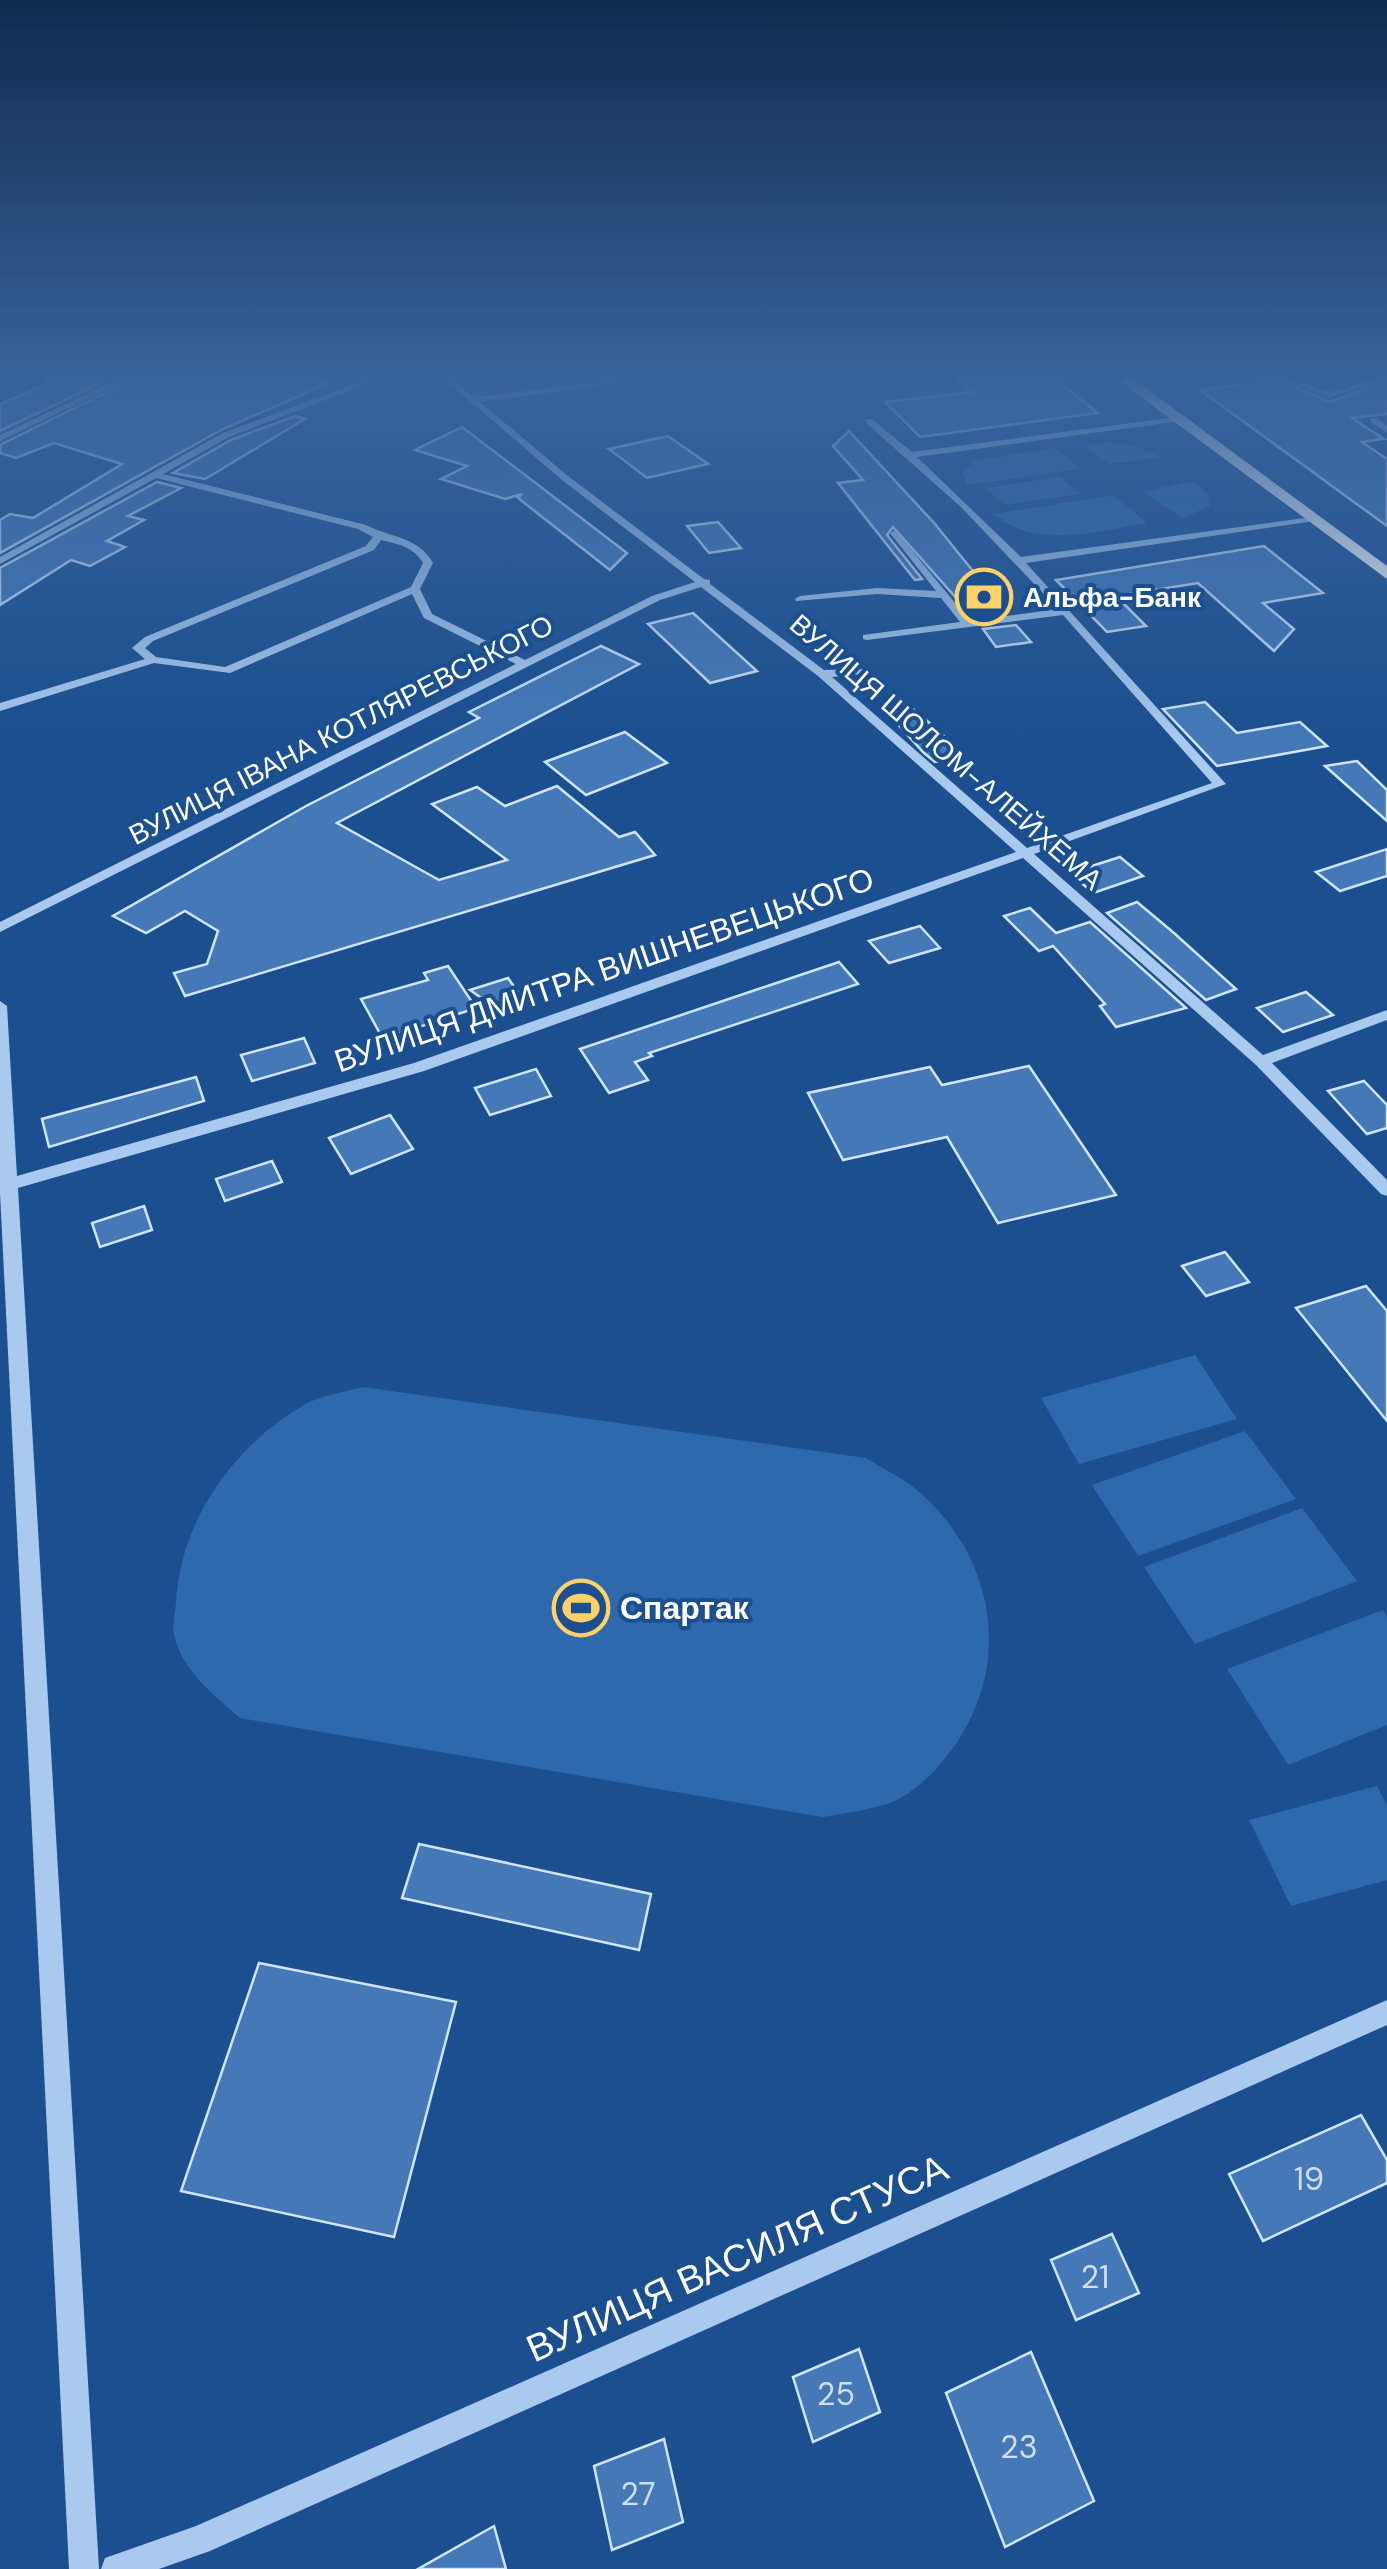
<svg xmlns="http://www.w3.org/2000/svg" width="1387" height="2569" font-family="'DM Sans',sans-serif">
  <rect width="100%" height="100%" fill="#1b4f8f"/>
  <g fill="#2e69ad">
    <path d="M1108,442L1138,446L1160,457L1109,464L1084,445Z"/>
    <path d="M1056,448L1080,469L968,485L962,474L975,460Z"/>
    <path d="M1060,477L1080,494L1005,505L986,488Z"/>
    <path d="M1195,482L1208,494L1210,506L1182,518L1142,491Z"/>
    <path d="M1113,495L1147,523C1096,531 1038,551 994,514Z"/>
    <path d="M1195,1355L1237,1419L1079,1464L1041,1398Z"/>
    <path d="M363,1387L866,1458C883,1469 903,1478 918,1491C991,1554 1012,1653 961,1736C946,1761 918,1792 890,1803C869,1810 845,1813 823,1817L240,1718C214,1695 181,1670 174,1634C172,1625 175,1613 176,1603C180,1521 233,1446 304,1405C321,1395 344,1392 363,1387Z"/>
    <path d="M1245,1431L1296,1499L1138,1556L1092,1485Z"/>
    <path d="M1302,1508L1357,1581L1195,1644L1144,1567Z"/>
    <path d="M1383,1610L1387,1617V1725L1288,1765L1227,1669Z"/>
    <path d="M1377,1786L1387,1805V1880L1291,1906L1249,1820Z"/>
  </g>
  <g fill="#4478b7" stroke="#cfe3fa" stroke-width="2.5">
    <path d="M56,380H107L0,431V404Z"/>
    <path d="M131,380L331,382L221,430L0,553V520L10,514L33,518L122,464L54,443L16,458L0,453V445Z"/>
    <path d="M958,380H1057L1098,413L920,437L885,402L972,392Z"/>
    <path d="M1279,380L1330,402L1387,380V414L1352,418L1384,439L1362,442L1387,459V526L1200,390Z"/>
    <path d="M295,416L305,419L205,479L173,473L231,440Z"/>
    <path d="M462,427L533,481L627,553L610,570L518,498L522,494L505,499L441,479L467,466L415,450Z"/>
    <path d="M849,431L935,524L1006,612L973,617L893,527L887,535L922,579L915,580L838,483L863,480L833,446Z"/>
    <path d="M668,436L708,464L647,478L609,449Z"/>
    <path d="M157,482L181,488L128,516L144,520L107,541L125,547L90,566L71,560L0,605V568Z"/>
    <path d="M718,522L741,548L709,553L687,526Z"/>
    <path d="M1264,546L1323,593L1263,603L1294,629L1274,651L1198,583L1116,596L1146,626L1107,632L1056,580Z"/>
    <path d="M693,613L757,671L710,683L648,624Z"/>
    <path d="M1016,625L1031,642L996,647L983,629Z"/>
    <path d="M601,646L639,664L337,823L439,880L507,860L432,804L477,787L505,806L557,786L619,837L635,832L655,855L185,996L174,973L207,964L218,931L185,911L146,933L113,916L306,806L479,718L469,712Z"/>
    <path d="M895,694L939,731L963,756L935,762L924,753L882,707Z"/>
    <path d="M1205,702L1237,733L1300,722L1327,746L1217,766L1163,709Z"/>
    <path d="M625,732L667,763L586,795L545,762Z"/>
    <path d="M1357,761L1387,790V821L1325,766Z"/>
    <path d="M1387,849V876L1340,891L1316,872Z"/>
    <path d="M1120,857L1143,876L1093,893L1070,873Z"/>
    <path d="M1137,902L1174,933L1236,989L1206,1000L1107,913Z"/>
    <path d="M1030,908L1056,933L1090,922L1186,1008L1116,1027L1100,1006L1105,1004L1053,946L1039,951L1004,916Z"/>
    <path d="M920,926L940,948L889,963L869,941Z"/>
    <path d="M839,962L858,984L649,1053L652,1056L635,1062L648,1080L609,1093L580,1049Z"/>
    <path d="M448,966L476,1008L383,1039L361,999L428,980L424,973Z"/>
    <path d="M508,978L525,1002L498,1010L470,990Z"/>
    <path d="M1306,992L1333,1015L1283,1032L1257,1008Z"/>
    <path d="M304,1038L315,1063L252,1081L241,1055Z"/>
    <path d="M1029,1066L1116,1195L998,1223L947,1137L843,1160L808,1093L930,1067L942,1085Z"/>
    <path d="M536,1069L551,1096L490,1115L475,1088Z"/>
    <path d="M196,1077L204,1101L49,1147L42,1119Z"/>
    <path d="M1364,1081L1387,1105V1128L1367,1134L1328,1091Z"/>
    <path d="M390,1115L413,1149L351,1174L329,1138Z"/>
    <path d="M272,1161L282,1182L225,1201L216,1179Z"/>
    <path d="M144,1206L152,1230L100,1247L92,1223Z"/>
    <path d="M1225,1252L1249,1282L1206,1296L1182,1266Z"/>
    <path d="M1366,1286L1387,1311V1421L1296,1308Z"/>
    <path d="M419,1844L651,1894L639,1950L402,1898Z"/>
    <path d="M259,1963L456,2002L394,2237L181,2191Z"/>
    <path d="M1361,2115L1387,2160V2183L1263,2241L1229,2174Z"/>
    <path d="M1112,2234L1139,2293L1076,2320L1051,2260Z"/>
    <path d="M859,2349L880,2412L813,2442L793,2377Z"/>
    <path d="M1031,2352L1094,2501L1005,2547L946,2393Z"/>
    <path d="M664,2439L683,2522L612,2550L594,2466Z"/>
    <path d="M494,2526L506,2569H418Z"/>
  </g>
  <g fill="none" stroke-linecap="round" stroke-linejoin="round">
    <g fill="#a9c9ee" fill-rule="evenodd">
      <path d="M116,380H127L0,441V435Z"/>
      <path d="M365,380H377L229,437L163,474L366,525C389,537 419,537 433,563L420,589L432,614L525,660L652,596L695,582L562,480L445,380H454L474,397L615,380H642L480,402L568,476L704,579L710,580V584L824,670L866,669L868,671L862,674L832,677L1027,848L1212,783L1063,615L867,640L863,639V635L960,622L941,598L877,594L796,601L795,599L800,596L877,588L936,591L890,533L895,530L970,621L1058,609L960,506L866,423V419H872L912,452L1177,417L1174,422L917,457L1021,557L1312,517L1313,519L1308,522L1026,563L1226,784L1034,854L1263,1055L1387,1010V1020L1272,1063L1387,1180V1196L1381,1194L1256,1065L1023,858L424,1071L18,1188L99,2569H69L0,1193V1001L7,1006L17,1176L414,1063L1016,852L818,676L701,587L660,600L0,932V922L516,664L424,618L412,594L230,673L154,663L0,711V703L145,659L132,648L145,637L366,546L373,537L358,529L156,478L0,564V557L223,433ZM381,540C398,544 414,547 423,563L411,587L225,667L156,657L145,648L153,641L374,550Z"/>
      <path d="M864,380H873L874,382L870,385Z"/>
      <path d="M1288,380C1303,380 1313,389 1327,391C1341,393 1365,380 1382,380L1329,398Z"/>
      <path d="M1371,418H1377L1387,426V433L1371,422Z"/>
      <path d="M1387,2000V2025L210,2551L159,2569H101L105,2558L196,2526Z"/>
    </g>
    <path fill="#fff" fill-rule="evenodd" d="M1118,380H1135L1387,566V579Z"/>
  </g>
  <linearGradient id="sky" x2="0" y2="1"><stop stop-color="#0f2b4f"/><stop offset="0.51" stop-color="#39639b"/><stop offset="1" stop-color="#39639b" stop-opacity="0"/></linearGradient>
  <rect width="1387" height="740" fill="url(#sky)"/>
  <defs>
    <g id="bank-ring" transform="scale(2.875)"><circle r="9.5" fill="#1b4f8f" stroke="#ffd166" stroke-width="1.5"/><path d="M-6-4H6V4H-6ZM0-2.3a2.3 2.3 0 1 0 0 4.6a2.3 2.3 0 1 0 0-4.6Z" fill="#ffd166"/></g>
    <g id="stadium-ring" transform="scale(2.875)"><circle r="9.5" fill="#1b4f8f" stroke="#ffd166" stroke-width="1.5"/><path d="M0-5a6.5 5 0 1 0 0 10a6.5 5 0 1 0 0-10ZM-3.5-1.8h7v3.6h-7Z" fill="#ffd166"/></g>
  </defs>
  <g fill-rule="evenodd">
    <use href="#bank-ring" x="984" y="597"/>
    <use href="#stadium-ring" x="581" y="1608"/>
  </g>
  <g text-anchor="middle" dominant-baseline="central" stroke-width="8" stroke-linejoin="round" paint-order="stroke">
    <g font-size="28" font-weight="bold" fill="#fff" stroke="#1b4f8f" text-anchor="start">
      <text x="1023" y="597">Альфа-Банк</text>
    </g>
    <g font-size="28" fill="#fff" stroke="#1b4f8f">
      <text transform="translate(341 730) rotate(-27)">ВУЛИЦЯ ІВАНА КОТЛЯРЕВСЬКОГО</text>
      <text transform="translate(946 752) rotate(41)">ВУЛИЦЯ ШОЛОМ-АЛЕЙХЕМА</text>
    </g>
    <g font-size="32" fill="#fff" stroke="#1b4f8f">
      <text transform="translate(604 970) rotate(-19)">ВУЛИЦЯ ДМИТРА ВИШНЕВЕЦЬКОГО</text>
    </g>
    <g font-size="32" font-weight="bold" fill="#fff" stroke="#1b4f8f" text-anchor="start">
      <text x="620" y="1608">Спартак</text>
    </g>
    <g font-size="32" fill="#d0dded">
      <text x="1309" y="2179">19</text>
      <text x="1095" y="2277">21</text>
      <text x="836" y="2394">25</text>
      <text x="1019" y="2447">23</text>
      <text x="638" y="2494">27</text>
    </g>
    <g font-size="38" fill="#fff" stroke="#1b4f8f">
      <text transform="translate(737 2258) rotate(-24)">ВУЛИЦЯ ВАСИЛЯ СТУСА</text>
    </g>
  </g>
</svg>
